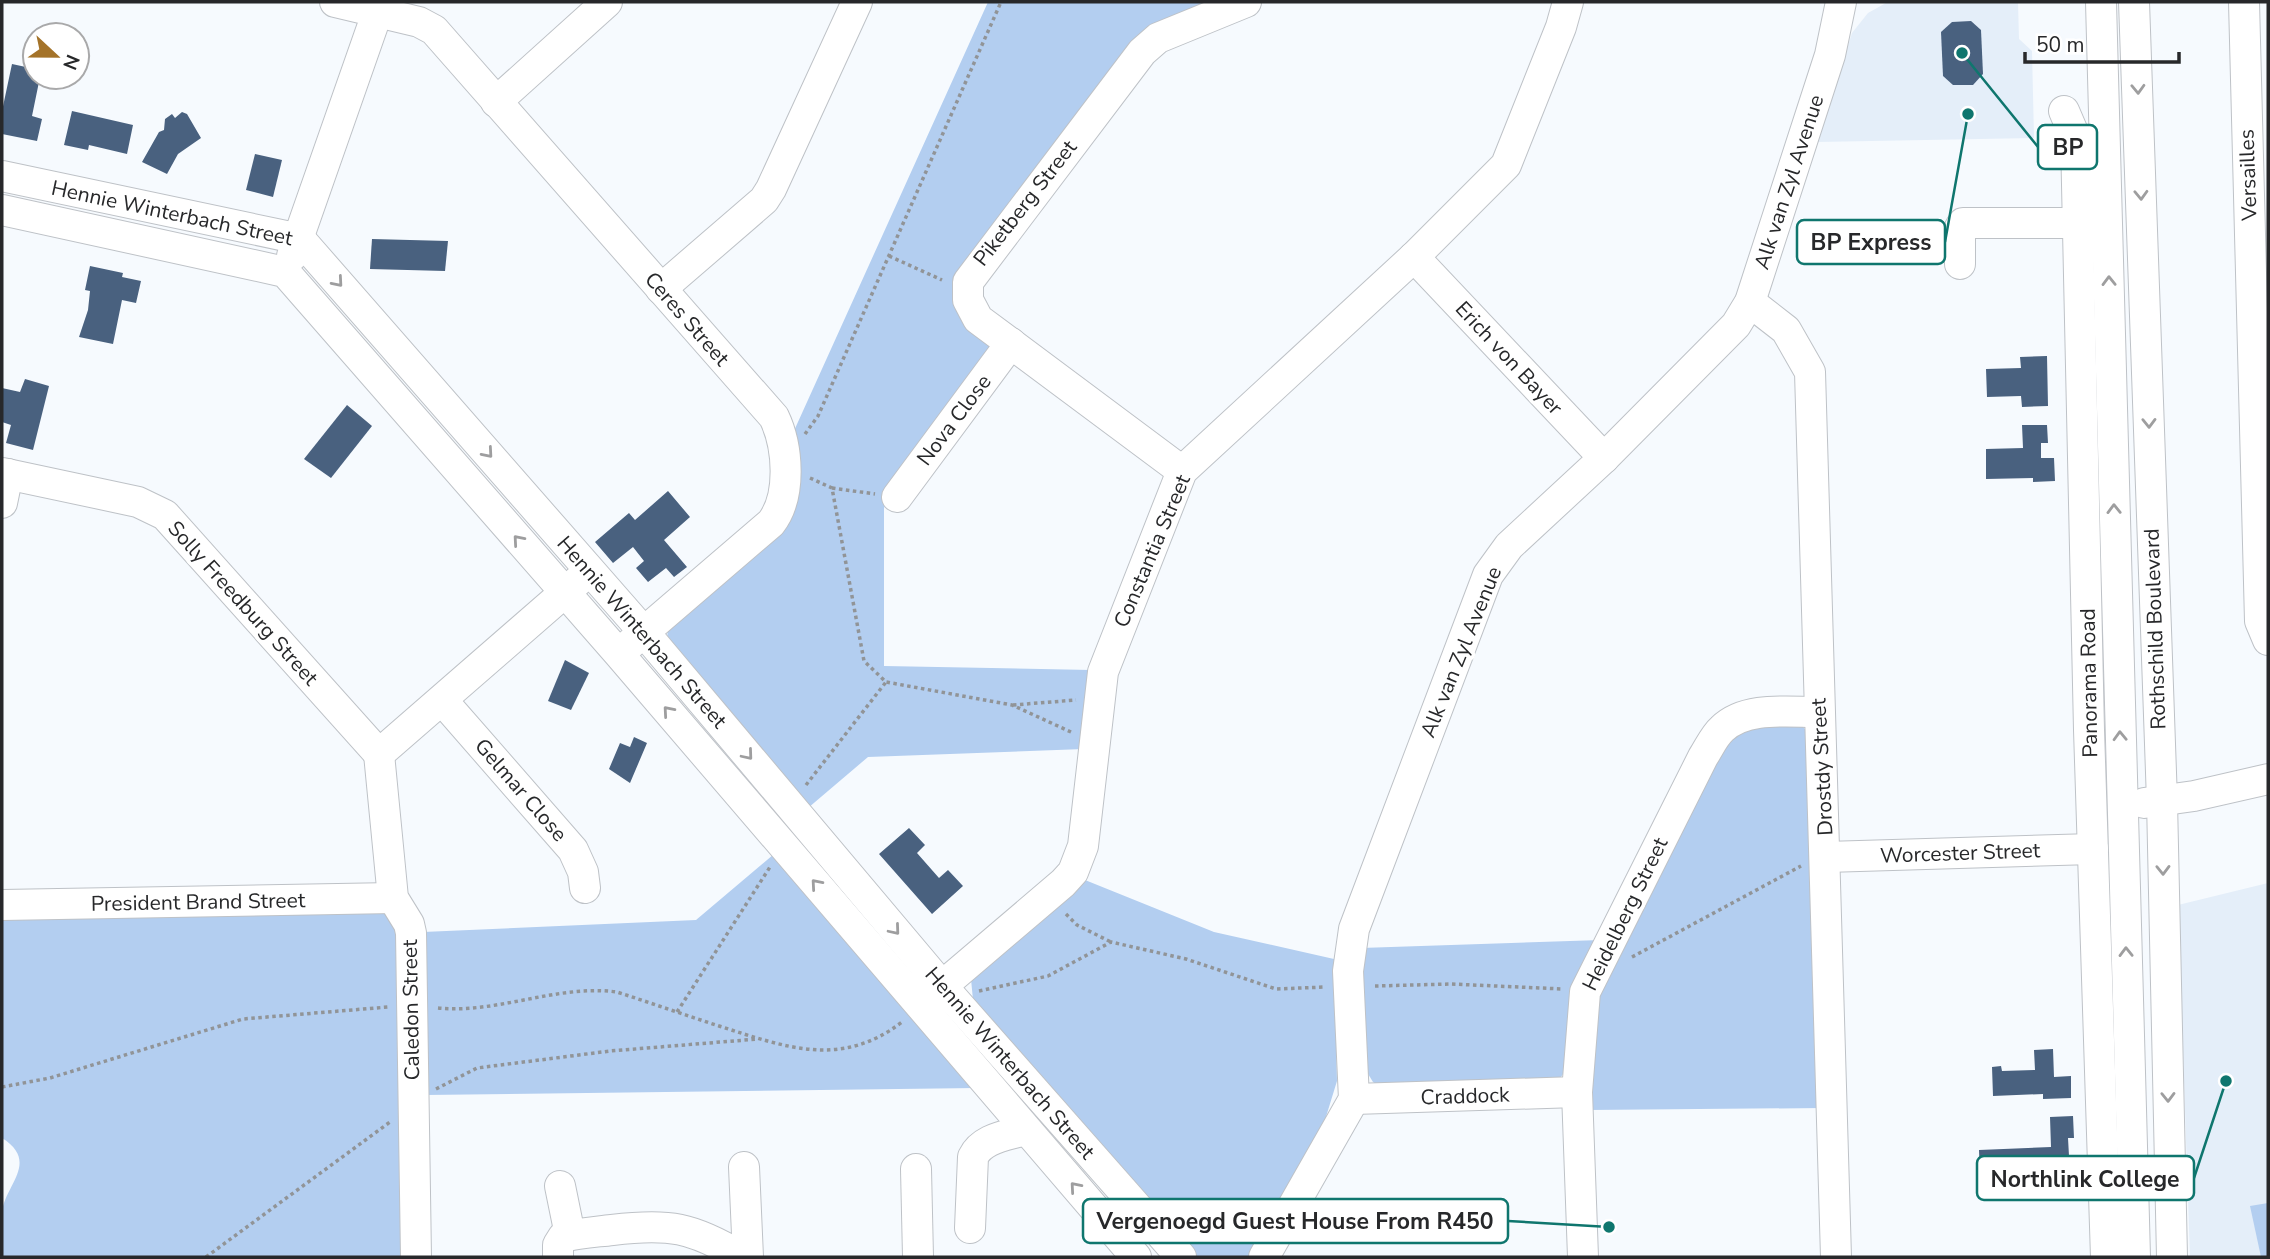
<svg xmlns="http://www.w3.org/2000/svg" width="2270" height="1259" font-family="'Nunito Sans',sans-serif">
  <rect width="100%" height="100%" fill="#f6fafe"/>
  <g fill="#e4eef9">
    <path d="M2018,2L2019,39L2032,51L2034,138L1817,142L1852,33L1868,13L1886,3Z"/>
    <path d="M2268,883V1257H2190L2178,905Z"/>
  </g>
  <g fill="#b3cef0">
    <path d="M988,2H1223L1160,26L963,268L995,345L888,499L884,508V666L1091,670L1084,749L868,757L808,808L667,640L668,627L786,522L793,433Z"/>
    <path d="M1801,725L1810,734L1822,1108L1589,1110L1594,998L1728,737L1737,727Z"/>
    <path d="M780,849L976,1088L425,1095L423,932L696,920Z"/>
    <path d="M1085,880L1214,932L1334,959L1337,1081L1325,1120L1248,1257H1194L973,1000L971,979Z"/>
    <path d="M383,911L397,922L407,1257H2C2,1243 0,1227 2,1212C5,1185 40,1162 2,1138V917Z"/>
    <path d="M1601,940L1564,1073L1560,1078L1380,1087L1373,1082L1365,1069L1361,948Z"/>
    <path d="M2268,1203V1257H2261L2250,1206Z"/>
  </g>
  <g fill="#49617f">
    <path d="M1971,21L1981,30L1983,74L1973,85H1953L1943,76L1941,32L1952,22Z"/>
    <path d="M12,64L35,69V77H40L32,116L42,119L37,141L2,134V111Z"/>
    <path d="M72,111L133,125L127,154L89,145L88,150L64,145Z"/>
    <path d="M182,112L187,114L201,138L178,154L167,174L142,162L159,132L164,130L165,119L172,114L175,118Z"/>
    <path d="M255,154L282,160L273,197L246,190Z"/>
    <path d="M372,239L448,241L445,271L370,269Z"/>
    <path d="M90,266L123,273L122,277L141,281L136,303L122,300L113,344L79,337L88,310L90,291L85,290Z"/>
    <path d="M2047,356L2048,406L2022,407L2021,396L1987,397L1986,369L2021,368L2020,357Z"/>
    <path d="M25,379L49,386L33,450L6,443L11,425L2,422V388L20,392Z"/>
    <path d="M347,405L372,426L331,478L304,459Z"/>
    <path d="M2022,425H2047L2048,443H2041V458H2054L2055,481L2033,482V478L1986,479V449L2023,448Z"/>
    <path d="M668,491L690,517L664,540L687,567L674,577L666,568L648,582L636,568L644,561L633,547L613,563L595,542L629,513L635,520Z"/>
    <path d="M565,660L589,673L571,710L548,701Z"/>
    <path d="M634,737L647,743L630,783L609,769L620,743L630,747Z"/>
    <path d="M909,828L925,845L917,853L939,878L948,870L963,886L932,914L879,854Z"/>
    <path d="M2053,1049L2054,1077L2071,1076V1098L2043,1099V1094L1993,1096L1992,1067L2001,1066L2002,1071L2035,1070L2034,1050Z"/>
    <path d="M2073,1116L2074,1138H2068L2070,1174L1980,1178L1979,1150L2051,1147L2050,1117Z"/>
  </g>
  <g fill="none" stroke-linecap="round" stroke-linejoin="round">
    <g stroke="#bec2c7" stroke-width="32">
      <g id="minor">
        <path d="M335,2L419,22L434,30L774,417C788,446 792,496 771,523L630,644"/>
        <path d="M2101,2L2135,1257"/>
        <path d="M2134,2L2162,801L2172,1257"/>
        <path d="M2244,2L2260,621L2268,640"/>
        <path d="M496,102L607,2"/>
        <path d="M2064,111L2076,139L2089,730L2106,1257"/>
        <path d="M2,176L300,239L643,631L942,986L1181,1257"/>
        <path d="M2,210L285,272L619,654L1136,1257"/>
        <path d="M292,256L381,2"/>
        <path d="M1414,257L1604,458"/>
        <path d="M1960,264V227L1963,223H2078"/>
        <path d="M661,289L764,200L771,189L857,2"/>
        <path d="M1750,302L1786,330L1810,372L1836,1257"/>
        <path d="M1182,471L978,319L968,300V282L1142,52L1158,38L1246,2"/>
        <path d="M2,473L138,502L165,515L379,754"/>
        <path d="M897,497L1011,343"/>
        <path d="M2,503L8,474"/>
        <path d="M442,700L573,850L583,872L585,888"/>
        <path d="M379,754L393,898L409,924L411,933L416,1257"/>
        <path d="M379,754L579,580"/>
        <path d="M2144,803L2194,796L2268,779"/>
        <path d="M1826,857L2093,849"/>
        <path d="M2,905L393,898"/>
        <path d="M928,998L1063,883L1073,872L1083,846L1103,672L1182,471L1414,257L1506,165L1561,27L1568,2"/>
        <path d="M1354,1099L1577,1092"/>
        <path d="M744,1167L748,1257"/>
        <path d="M916,1169L918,1257"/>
        <path d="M560,1186L570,1235"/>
        <path d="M970,1228L973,1157C982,1138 1006,1136 1025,1130"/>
        <path d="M558,1257V1245L563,1237C579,1233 596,1232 612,1230C669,1223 692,1227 742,1257"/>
        <path d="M1264,1257L1354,1099L1348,971L1354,929L1488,575L1509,546L1604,458L1736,325L1750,302L1830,55L1841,2"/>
        <path d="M1583,1257L1577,1092L1585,992L1703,757C1709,748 1714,736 1722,729C1745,706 1788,712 1818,712"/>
      </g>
    </g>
    <g stroke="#919497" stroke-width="3.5" stroke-dasharray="3.5 3.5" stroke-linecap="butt">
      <path d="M889,256L942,280"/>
      <path d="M805,434L818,416L1001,2"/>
      <path d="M810,478L832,488L864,661L886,682L1012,705L1071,732"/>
      <path d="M832,488L875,494"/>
      <path d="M1013,705L1076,700"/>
      <path d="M806,785L886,682"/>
      <path d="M1066,914L1077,925L1111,942"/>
      <path d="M1632,957L1801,866"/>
      <path d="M1375,986L1451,984L1563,989"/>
      <path d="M979,991L1048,976L1111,942L1186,959L1276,989L1325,987"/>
      <path d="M438,1008C498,1014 557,984 617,992C651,1003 685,1015 719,1026C785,1047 841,1069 902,1022"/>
      <path d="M677,1012L770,867"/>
      <path d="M2,1087L50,1078L243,1019L388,1007"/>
      <path d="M436,1089L477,1068L610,1051L758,1039"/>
      <path d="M206,1257L390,1122"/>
    </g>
    <use href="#minor" stroke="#fff" stroke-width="30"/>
  </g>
  <defs><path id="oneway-chevron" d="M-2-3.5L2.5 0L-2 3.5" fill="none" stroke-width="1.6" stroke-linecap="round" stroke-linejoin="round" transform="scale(1.75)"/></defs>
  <g stroke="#9e9e9f">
    <use href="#oneway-chevron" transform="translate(2138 89) rotate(88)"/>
    <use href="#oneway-chevron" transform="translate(2141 195) rotate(88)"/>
    <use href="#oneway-chevron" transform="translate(2109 281) rotate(-91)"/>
    <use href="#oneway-chevron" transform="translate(338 282) rotate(49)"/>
    <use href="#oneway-chevron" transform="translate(2149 423) rotate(89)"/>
    <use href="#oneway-chevron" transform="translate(488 453) rotate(49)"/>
    <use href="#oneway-chevron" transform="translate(2114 509) rotate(-91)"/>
    <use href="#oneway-chevron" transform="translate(518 540) rotate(-131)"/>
    <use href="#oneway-chevron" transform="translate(668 711) rotate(-131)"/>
    <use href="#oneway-chevron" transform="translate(2120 736) rotate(-92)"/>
    <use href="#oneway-chevron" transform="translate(748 755) rotate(50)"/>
    <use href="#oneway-chevron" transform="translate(2163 870) rotate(89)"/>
    <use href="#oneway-chevron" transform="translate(816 884) rotate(-131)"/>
    <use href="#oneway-chevron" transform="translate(895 930) rotate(50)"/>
    <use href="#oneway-chevron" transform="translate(2126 952) rotate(-91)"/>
    <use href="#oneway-chevron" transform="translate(2168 1097) rotate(89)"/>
    <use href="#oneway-chevron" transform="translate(1075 1187) rotate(-131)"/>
  </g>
  <g text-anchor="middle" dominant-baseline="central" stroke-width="7" stroke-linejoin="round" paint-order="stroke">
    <g font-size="21" fill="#27282a" stroke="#fff">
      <text transform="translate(2248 175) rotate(-92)">Versailles</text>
      <text transform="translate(1789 182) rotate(-72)">Alk van Zyl Avenue</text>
      <text transform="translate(1025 203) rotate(-52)">Piketberg Street</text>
      <text transform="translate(172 213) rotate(12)">Hennie Winterbach Street</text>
      <text transform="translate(687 319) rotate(49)">Ceres Street</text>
      <text transform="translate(1509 358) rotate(47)">Erich von Bayer</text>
      <text transform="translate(954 420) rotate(-53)">Nova Close</text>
      <text transform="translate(1152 551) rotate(-67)">Constantia Street</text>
      <text transform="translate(243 603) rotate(48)">Solly Freedburg Street</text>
      <text transform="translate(2155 629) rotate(-92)">Rothschild Boulevard</text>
      <text transform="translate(642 632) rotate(49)">Hennie Winterbach Street</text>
      <text transform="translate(1461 652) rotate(-68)">Alk van Zyl Avenue</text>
      <text transform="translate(2089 683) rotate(-91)">Panorama Road</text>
      <text transform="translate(1822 767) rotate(-93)">Drostdy Street</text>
      <text transform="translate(521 790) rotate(49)">Gelmar Close</text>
      <text transform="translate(1960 853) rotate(-2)">Worcester Street</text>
      <text transform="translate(198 902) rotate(-1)">President Brand Street</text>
      <text transform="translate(1625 914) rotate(-64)">Heidelberg Street</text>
      <text transform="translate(411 1010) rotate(-91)">Caledon Street</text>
      <text transform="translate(1010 1063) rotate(49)">Hennie Winterbach Street</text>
      <text transform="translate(1465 1096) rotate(-2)">Craddock</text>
    </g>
  </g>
  <path fill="none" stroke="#0f766e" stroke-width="2.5" d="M1962 53L2038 147M1968 114L1945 242M2226 1081L2194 1178M1609 1227L1508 1221"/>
  <g fill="#0f766e" stroke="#fff" stroke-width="2.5">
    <circle cx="1962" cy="53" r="7"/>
    <circle cx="1968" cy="114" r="7"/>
    <circle cx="2226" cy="1081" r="7"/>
    <circle cx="1609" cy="1227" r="7"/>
  </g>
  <g fill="#fff" stroke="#0f766e" stroke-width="2.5">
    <rect x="2038" y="125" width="59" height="44" rx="7"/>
    <rect x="1797" y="220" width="148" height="44" rx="7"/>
    <rect x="1977" y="1156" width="217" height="44" rx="7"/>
    <rect x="1083" y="1199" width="425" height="44" rx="7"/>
  </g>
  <g font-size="23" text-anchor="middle" font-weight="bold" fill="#27282a">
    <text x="2068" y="155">BP</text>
    <text x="1871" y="250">BP Express</text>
    <text x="2085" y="1187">Northlink College</text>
    <text x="1295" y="1229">Vergenoegd Guest House From R450</text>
  </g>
  <rect width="2270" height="1259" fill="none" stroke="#27282a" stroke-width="7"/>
  <g transform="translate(56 56) rotate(112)"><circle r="33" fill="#ffffff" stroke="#a9a9aa" stroke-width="2"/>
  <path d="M0-5L12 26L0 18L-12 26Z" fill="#a47329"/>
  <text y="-10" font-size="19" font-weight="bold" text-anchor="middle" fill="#27282a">N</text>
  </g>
  <path d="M2025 52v10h154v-10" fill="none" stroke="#27282a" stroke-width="3.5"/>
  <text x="2036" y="52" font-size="21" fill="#27282a" stroke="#ffffff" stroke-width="5" paint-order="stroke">50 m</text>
</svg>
